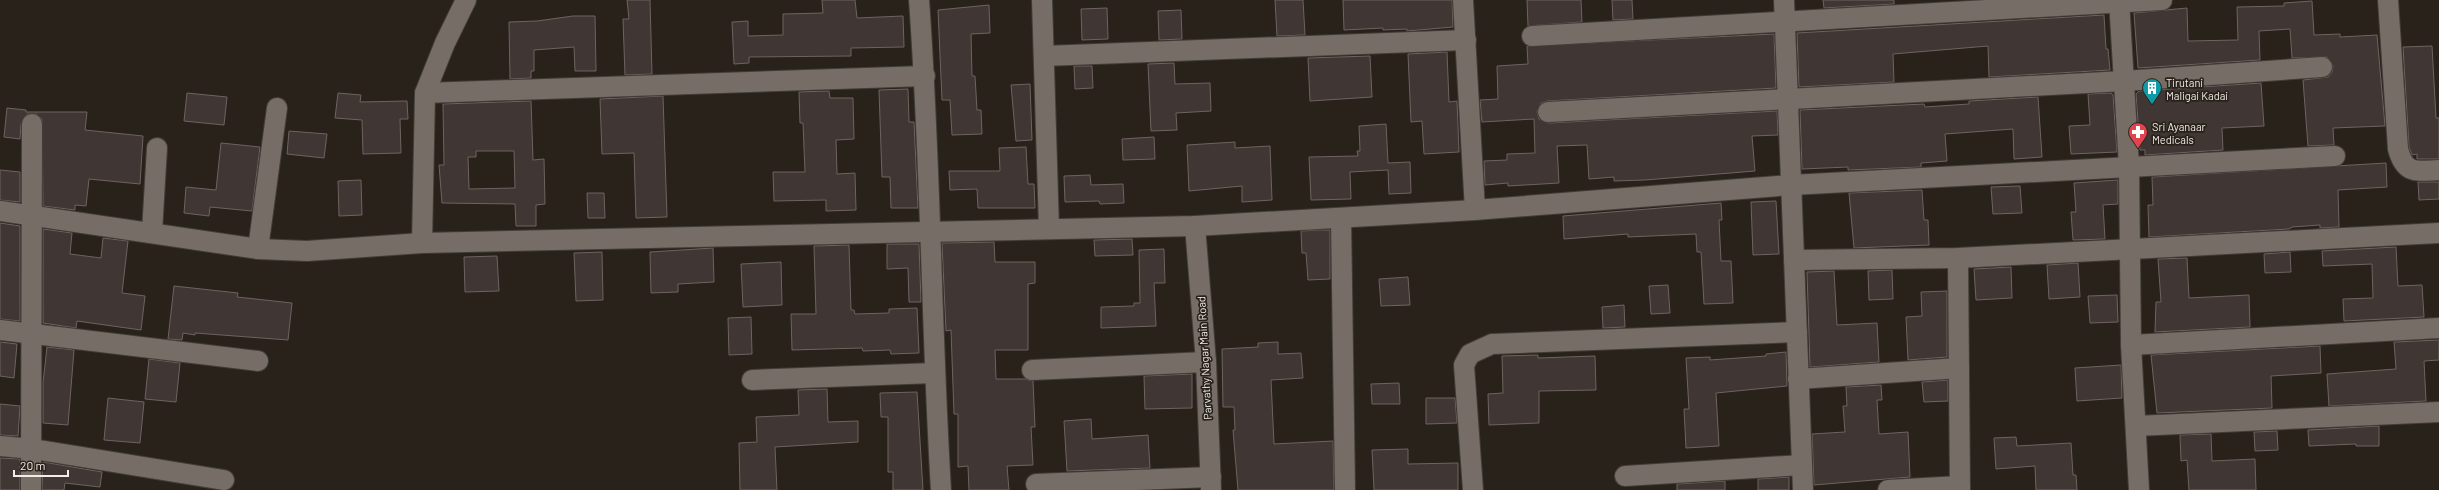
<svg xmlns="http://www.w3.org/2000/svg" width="2439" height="490" font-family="Barlow,sans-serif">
  <rect width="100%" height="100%" fill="#28221b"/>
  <g fill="#403633" stroke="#6e635f" fill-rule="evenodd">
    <path d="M627,0H650L652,74L625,75L623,19H629Z"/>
    <path d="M822,0H855L857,18L903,16L904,47L851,48V56L749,57V63L734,64L732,22L748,21V36L783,35V14L823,13Z"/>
    <path d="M1275,0H1303L1305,35L1277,36Z"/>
    <path d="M1343,0H1452L1453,27L1407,31V29L1383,30V28L1344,30Z"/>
    <path d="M1527,0H1581L1582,22L1528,26Z"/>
    <path d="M1612,0H1632L1633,19L1613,20Z"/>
    <path d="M1823,0H1894V4L1824,8Z"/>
    <path d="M2312,1L2314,35L2340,34V37L2377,35L2385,126L2333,128L2334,145L2308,146L2303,80L2328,77L2332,72L2333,66L2327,57L2292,58L2290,29L2259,31L2260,60L2138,68L2134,13L2187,8L2188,41L2238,40L2237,7L2284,6V3Z"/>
    <path d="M989,5L990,33L971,34L972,76H975L977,110H981L982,134L952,135L950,100H942L938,10Z"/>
    <path d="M1107,8L1108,39L1082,40L1081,9Z"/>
    <path d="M1181,10L1182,39L1159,40L1158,11Z"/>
    <path d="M2104,15L2106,49H2108L2110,70L1989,77L1988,46L1893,54L1894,82L1799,87L1797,33Z"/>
    <path d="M573,16H595L596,71H575L574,47L534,50V71H531V78L510,79L509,22L537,21Z"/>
    <path d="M1774,34L1776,88L1547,101L1541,103L1537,112L1539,119L1549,123L1777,111L1778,135L1752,136L1755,171L1645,180L1614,181V177L1589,179L1587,145L1557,146L1559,183L1508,186V183L1485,185L1484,161L1507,160V154L1535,153L1534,119L1482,122L1480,100L1498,99L1497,66L1528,64L1527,46Z"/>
    <path d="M2432,46L2436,118H2439V159H2417V154L2412,155L2409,147L2403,47Z"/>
    <path d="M1447,52L1449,102L1457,101L1459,152L1424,154L1422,121L1411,122L1408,54Z"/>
    <path d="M1370,56L1372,97L1310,101L1308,58Z"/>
    <path d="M1174,63L1175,84L1210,83L1211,111L1176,113L1177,130L1151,131L1148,64Z"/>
    <path d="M1074,66H1092L1093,88L1075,89Z"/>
    <path d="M2261,83L2264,126L2222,128L2223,150L2145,155V150H2140L2136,94L2139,91Z"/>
    <path d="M1030,84L1032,140L1016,141L1011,85Z"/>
    <path d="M908,89L909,122H914L918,208H891L890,177H882L879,90Z"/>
    <path d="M829,91L830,98H853L854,139L836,140L837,174L855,173L856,210L826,211V200L774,201L773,172H805L803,123H800L799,92Z"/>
    <path d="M187,93L227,97L224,125L184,121Z"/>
    <path d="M338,93L361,95L360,102L407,101L408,119H400L401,153L363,154L362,120L335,118Z"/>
    <path d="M2111,93L2113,95L2117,152L2071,154L2069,126L2090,125L2088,94Z"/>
    <path d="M663,96L667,217L636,218L634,153L602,154L600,99Z"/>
    <path d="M2038,97L2042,157L2014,159L2013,129L1945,134L1947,161L1921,163V167L1848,170V167L1802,169L1800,110L1924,104L1925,107L1969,104V101Z"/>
    <path d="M531,101L533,160L544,159L545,204L536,205V226H516L515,204L442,203L439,165H444L443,104ZM476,151H514L515,188L469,189L468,157H476Z"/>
    <path d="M7,108L26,110V112H87L85,130L143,136L140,184L89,179L86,206L75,205V210L43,206L42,119L37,114H27L21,124L20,139L4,137Z"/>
    <path d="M1386,124L1388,163L1410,162L1411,193L1389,194L1388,170L1350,172L1351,199L1311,200L1309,157L1358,156L1357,151H1360L1359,126Z"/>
    <path d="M289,131L327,134L324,158L287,154Z"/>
    <path d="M1154,137L1155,159L1123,160L1122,139Z"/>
    <path d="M1235,142V148L1270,146L1272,200L1242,202V186L1189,191L1187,145Z"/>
    <path d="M221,143L260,147L252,211L210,207L209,216L184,213L186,187L216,190Z"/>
    <path d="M1026,147L1028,184H1034L1035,208H978L977,189L950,190L949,171H1000L999,148Z"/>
    <path d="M2386,163L2387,187L2338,190L2339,227L2320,228V225L2292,227L2289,229L2149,237L2148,205H2153L2152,177Z"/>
    <path d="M0,170L20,172V202L0,200Z"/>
    <path d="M1090,175L1091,185L1123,184L1124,203L1100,204L1099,201L1065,202L1064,176Z"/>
    <path d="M361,180L362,215L339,216L338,181Z"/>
    <path d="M2118,180V204L2103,205L2105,239L2073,240L2071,212H2076L2074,183Z"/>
    <path d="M2418,182H2439V199L2419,200Z"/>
    <path d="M2020,186L2022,213L1993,214L1991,187Z"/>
    <path d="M1922,190L1924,220H1928L1929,245L1854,248L1849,193Z"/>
    <path d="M587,193H604L605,218H588Z"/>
    <path d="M1776,201L1779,254L1753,255L1751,202Z"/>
    <path d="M1721,203L1722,220H1719L1721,261H1731L1733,303L1704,304L1701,252H1697L1696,234L1628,237V234L1564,239L1563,216Z"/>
    <path d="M0,223L20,226V321L0,319Z"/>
    <path d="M43,229L72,233L70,254L101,258L103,238L128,241L122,293L145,296L141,330L77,321L76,328L43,323Z"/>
    <path d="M1318,230H1330V279L1308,280L1306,253H1302L1301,231Z"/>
    <path d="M1132,239L1133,255L1095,256L1094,240Z"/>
    <path d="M994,242L995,262H1035V283L1028,284V350H995L996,379H1025L1033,381L1035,427H1031L1033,465L1007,466L1009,490H969L968,466L958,467V414H954L951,330L946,331L942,243Z"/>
    <path d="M887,244H919L921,302H909L908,268L887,269Z"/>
    <path d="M849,245L851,310H854L855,314L889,313V309L917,308L919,353L891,354L890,350L863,351L862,348L792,350L791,314H816L814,246Z"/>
    <path d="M2396,247L2398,286L2422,285L2424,317L2344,321L2343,299L2373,298L2372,264L2323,266L2322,251Z"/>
    <path d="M713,248L714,282L678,284V292L651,293L650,252Z"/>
    <path d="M1164,249L1165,283H1154L1156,326L1101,328V307L1134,306V303H1140L1139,250Z"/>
    <path d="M602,252L603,300L576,301L574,253Z"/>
    <path d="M2290,252L2291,272L2265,273L2264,254Z"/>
    <path d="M497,256L499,291L465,292L464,257Z"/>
    <path d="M2187,258L2189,298L2249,295L2250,327L2155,332L2156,302H2161L2158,259Z"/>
    <path d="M781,262L782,305L743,307L741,264Z"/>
    <path d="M2078,263L2080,297L2049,299L2047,265Z"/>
    <path d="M2011,267L2012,298L1976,300L1974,269Z"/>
    <path d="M1892,270L1893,299L1869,300L1868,271Z"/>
    <path d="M1834,271L1837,325L1877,323L1879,362L1810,367L1807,272Z"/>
    <path d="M1408,277L1410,305L1381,306L1379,279Z"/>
    <path d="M1668,285L1670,313L1651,314L1649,286Z"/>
    <path d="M174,286L238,293L237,297L292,303L288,340L195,333V335L183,333L182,340L168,339Z"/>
    <path d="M1947,291V357L1908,360L1906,317L1922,316L1921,292Z"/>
    <path d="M2117,295L2118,322L2090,323L2088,296Z"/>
    <path d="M1624,305L1625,327L1603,328L1602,307Z"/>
    <path d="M751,317L752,354L729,355L728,318Z"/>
    <path d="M2439,340V360L2424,361L2426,401L2329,406L2327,374L2396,369L2394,342Z"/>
    <path d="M0,342L17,344L14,378L0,376Z"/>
    <path d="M1278,342V354L1301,353L1303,378L1271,380L1274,444L1333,441L1334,490H1238L1233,430H1235L1234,407H1223L1222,349L1258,347V343Z"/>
    <path d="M2320,346L2321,373L2271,376L2272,408L2157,413L2151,355Z"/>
    <path d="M47,347L74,350L68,425L43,423V383Z"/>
    <path d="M1786,352L1787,386L1716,393L1719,446L1686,448L1684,409H1689L1686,358L1710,357V360L1766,356V354Z"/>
    <path d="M1538,355V358L1595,356L1596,390L1539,391V423L1489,425L1488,394L1503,393L1502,356Z"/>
    <path d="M149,359L180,363L176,402L145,399Z"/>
    <path d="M2121,365L2122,398L2077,401L2075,368Z"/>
    <path d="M1192,374V408L1145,409L1144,376Z"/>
    <path d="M1948,380V401L1924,402L1922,382Z"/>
    <path d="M1399,383L1400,404H1372L1371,384Z"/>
    <path d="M1881,385L1882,400H1877L1879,434L1908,432L1910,477L1814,485L1812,434L1845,432L1843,406H1847L1846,387Z"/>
    <path d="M827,389L828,422L858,421V442L775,447L777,490H740L739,443L757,442L756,417L799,415L798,390Z"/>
    <path d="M917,392L923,490H893V472H888V417H881L880,393Z"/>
    <path d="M108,398L144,402L140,443L104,440Z"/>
    <path d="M1426,398H1455L1457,423L1426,424Z"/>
    <path d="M0,404L20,406L18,436L0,435Z"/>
    <path d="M1091,419L1092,439L1148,435L1150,468L1067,471L1064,421Z"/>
    <path d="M2379,426V446H2356V444L2309,446L2308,430Z"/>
    <path d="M2277,431L2278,450L2255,451L2254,432Z"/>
    <path d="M2211,434L2212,461L2255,459L2256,490H2189L2187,460L2181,461L2180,435Z"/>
    <path d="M2016,437L2017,446L2071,443L2073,475H2076L2077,490H2036L2035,466L1996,469L1994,438Z"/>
    <path d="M1408,449V464L1458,463V490H1374L1372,450Z"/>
    <path d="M0,458L20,459V490H0Z"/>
    <path d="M43,462L102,472L100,487L65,483L64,490H42Z"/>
    <path d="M1789,477V490H1758V479Z"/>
    <path d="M1725,481V490H1677V484Z"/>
  </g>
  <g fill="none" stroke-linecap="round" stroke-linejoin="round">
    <g stroke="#423d38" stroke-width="22">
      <g id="minor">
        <path d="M919,0C931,163 931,327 941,490"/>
        <path d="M1042,0L1049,229"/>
        <path d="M1463,0L1475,210"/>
        <path d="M1784,0L1803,490"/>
        <path d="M2119,0L2129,166L2131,345L2139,490"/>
        <path d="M2388,0L2398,149C2405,175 2416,171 2439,170"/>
        <path d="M1532,36L2162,0"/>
        <path d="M1044,56L1466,40"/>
        <path d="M425,93L925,76"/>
        <path d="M1548,112L2124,81L2322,67"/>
        <path d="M0,211L258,249L307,251L422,243L1195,226L1475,210L1791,185L2335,156"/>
        <path d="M1341,218L1345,490"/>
        <path d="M1195,226L1206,362L1211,490"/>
        <path d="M152,232L157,148"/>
        <path d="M422,243L425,93L445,43L466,0"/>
        <path d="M258,249L277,108"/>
        <path d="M1958,258L1960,490"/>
        <path d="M1794,260L1958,258L2439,233"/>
        <path d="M0,330L258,361"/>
        <path d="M2131,345L2439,328"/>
        <path d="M1032,370L1206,362"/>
        <path d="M1798,379L1959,368"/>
        <path d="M752,380L934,373"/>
        <path d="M2136,426L2439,412"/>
        <path d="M0,446L33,449L224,480"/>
        <path d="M1625,476L1802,465"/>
        <path d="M1036,484L1211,477"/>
        <path d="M31,490L32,124"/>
        <path d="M1473,490L1464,365L1470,354L1492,344L1797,332"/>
        <path d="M1888,490L1960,486"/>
      </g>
    </g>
    <use href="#minor" stroke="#766e66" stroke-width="20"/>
  </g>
  <defs>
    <g id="building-pin" transform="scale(1)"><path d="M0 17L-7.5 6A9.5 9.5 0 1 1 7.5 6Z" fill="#0f9aa8" stroke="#28221b"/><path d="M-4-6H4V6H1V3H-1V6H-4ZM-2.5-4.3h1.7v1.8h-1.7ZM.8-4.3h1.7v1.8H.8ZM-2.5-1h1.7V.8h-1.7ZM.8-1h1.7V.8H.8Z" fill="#fff"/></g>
    <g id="pharmacy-pin" transform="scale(1)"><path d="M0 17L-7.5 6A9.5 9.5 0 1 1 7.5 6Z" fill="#e0444e" stroke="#28221b"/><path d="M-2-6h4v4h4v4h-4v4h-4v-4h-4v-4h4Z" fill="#fff"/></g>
  </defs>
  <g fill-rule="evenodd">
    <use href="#building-pin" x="2152" y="88"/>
    <use href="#pharmacy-pin" x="2138" y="132"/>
  </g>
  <g text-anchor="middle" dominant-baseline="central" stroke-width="3.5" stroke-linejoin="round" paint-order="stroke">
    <g font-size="11" fill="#f2ede8" stroke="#28221b" text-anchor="start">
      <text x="2166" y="82">Tirutani<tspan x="2166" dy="13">Maligai Kadai</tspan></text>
      <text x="2152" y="126">Sri Ayanaar<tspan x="2152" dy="13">Medicals</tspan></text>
    </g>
    <g font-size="11" fill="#f2ede8" stroke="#28221b">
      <text transform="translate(1204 358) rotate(-93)">Parvathy Nagar Main Road</text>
    </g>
  </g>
  <path d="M14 470v6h54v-6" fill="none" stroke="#f2ede8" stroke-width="2"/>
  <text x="20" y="470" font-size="12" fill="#f2ede8" stroke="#28221b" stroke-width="3" paint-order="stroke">20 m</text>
</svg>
